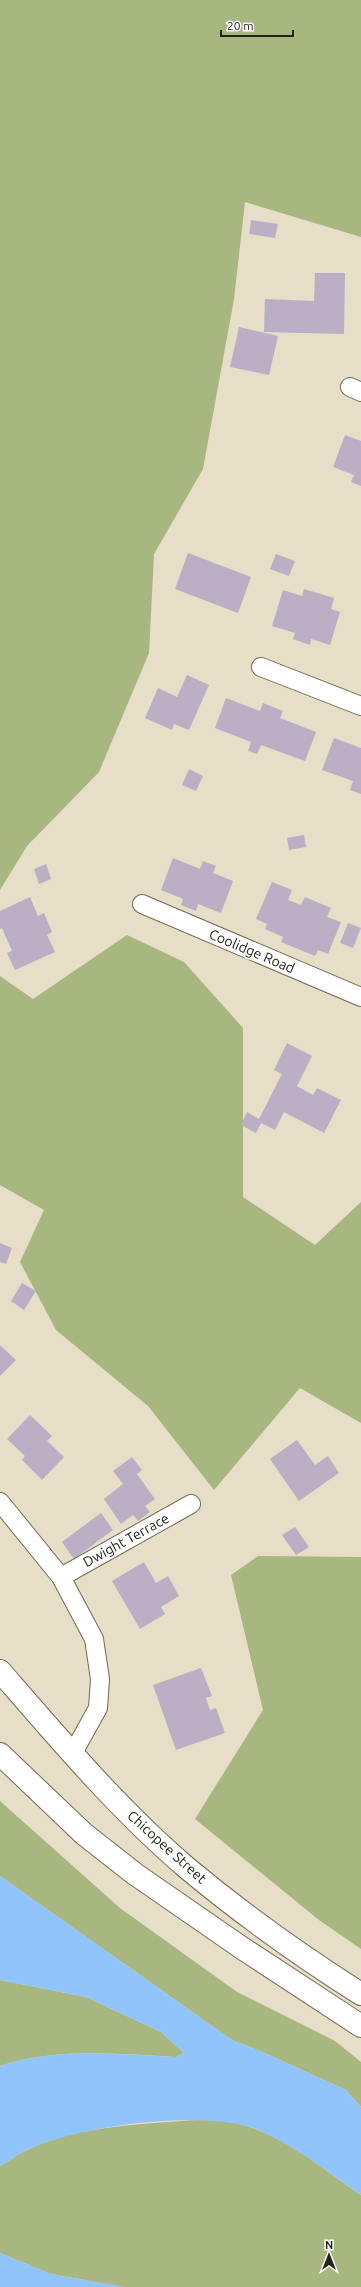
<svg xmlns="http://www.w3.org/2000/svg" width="361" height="2287" font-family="Ubuntu,sans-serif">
  <rect width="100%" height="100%" fill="#e6dec6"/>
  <g fill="#a8b680">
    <path d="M0,0H361V237L245,202L234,299L203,469L154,554L149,653L99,772L27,846L0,890Z"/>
    <path d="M127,935L184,962L243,1028V1197L315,1245L361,1202V1423L300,1388L214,1490L148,1406L56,1330L20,1262L44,1210L0,1185V976L33,999Z"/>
    <path d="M258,1556L361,1557V1949L319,1920L195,1819L263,1710L231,1575Z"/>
    <path d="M0,1801L120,1908L237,1992L335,2041L361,2062V2107L346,2090L267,2054L232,2040L0,1876Z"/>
    <path d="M0,1980L86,1997L161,2032L184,2053L176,2057C118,2054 57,2047 0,2066Z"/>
    <path d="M196,2120C206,2120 217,2120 227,2121C278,2130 320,2167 361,2195V2287H124L51,2274L0,2253V2166C8,2162 15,2156 23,2152C73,2126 141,2124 196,2120Z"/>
  </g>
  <g fill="#92c4fc">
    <path d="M0,1876L232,2040L267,2054L346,2090L361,2107V2195C328,2172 296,2146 258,2130C206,2108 73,2126 23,2152C15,2156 8,2162 0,2166V2066C57,2047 117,2054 176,2057L184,2053L161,2032L86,1997L0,1980Z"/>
    <path d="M0,2253L51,2274L124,2287H0Z"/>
  </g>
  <g fill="#bbafc5">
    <path d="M251,220L278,224L275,238L249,234Z"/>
    <path d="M315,273H345L344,334L264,332L265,299L314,301Z"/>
    <path d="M239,327L278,336L269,375L230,367Z"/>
    <path d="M345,435L361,441V486L351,482L354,475L333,467Z"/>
    <path d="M188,553L251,577L238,613L175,589Z"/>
    <path d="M276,554L295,561L289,576L270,569Z"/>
    <path d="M304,589L334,598L331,609L340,612L330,645L311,639L310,645L293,639L295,633L272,626L283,590L302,596Z"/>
    <path d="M187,675L209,685L189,730L174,724L172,730L145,718L158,688L177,697Z"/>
    <path d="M226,698L260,711L263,703L283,711L280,718L316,732L305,761L261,745L257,754L248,751L251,742L215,728Z"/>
    <path d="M334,738L361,748V794L350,790L353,781L322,770Z"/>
    <path d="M189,769L203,776L196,791L182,785Z"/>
    <path d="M304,835L306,847L289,850L287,838Z"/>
    <path d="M173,858L200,869L203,861L216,866L213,873L233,881L221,913L198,904L196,911L181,905L183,899L161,890Z"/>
    <path d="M46,864L51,879L39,884L34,869Z"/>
    <path d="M272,882L292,890L288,900L301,905L305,897L331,908L327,917L341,922L328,954L318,950L315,956L281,942L283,937L265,929L267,924L256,919Z"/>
    <path d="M30,897L38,916L44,913L52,932L47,935L55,952L15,970L7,953L12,951L2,928L0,929V911Z"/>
    <path d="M348,923L361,928L353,948L340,943Z"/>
    <path d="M287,1043L312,1056L297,1086L313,1095L317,1088L341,1100L324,1133L284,1112L275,1130L261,1123L256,1133L241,1125L247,1112L259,1119L282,1074L274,1070Z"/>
    <path d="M0,1243L12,1248L6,1264L0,1262Z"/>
    <path d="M22,1283L36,1291L24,1310L11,1301Z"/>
    <path d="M0,1345L16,1360L0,1376Z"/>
    <path d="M30,1415L52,1436L47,1441L64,1457L42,1480L22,1460L25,1456L7,1439Z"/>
    <path d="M297,1440L315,1465L328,1456L339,1473L299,1501L270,1459Z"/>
    <path d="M132,1457L142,1470L137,1474L155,1499L145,1506L150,1512L138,1521L133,1515L121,1524L104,1499L123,1484L113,1471Z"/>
    <path d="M101,1513L113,1530L74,1559L62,1542Z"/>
    <path d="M295,1527L309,1547L296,1555L282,1535Z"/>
    <path d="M144,1562L156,1583L168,1576L179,1596L161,1607L165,1614L140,1629L112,1581Z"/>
    <path d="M201,1668L212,1696L206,1698L210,1710L216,1708L225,1733L176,1750L153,1685Z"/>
  </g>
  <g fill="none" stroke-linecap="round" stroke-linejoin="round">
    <g stroke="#736b56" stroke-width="20">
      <g id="street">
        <path d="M350,387L361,392"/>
        <path d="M261,667L361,706"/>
        <path d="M142,904L361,997"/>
        <path d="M0,1502L61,1577L94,1639L100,1679L98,1708L73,1753"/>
        <path d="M61,1577L191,1504"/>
      </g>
    </g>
    <g stroke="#736b56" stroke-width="24">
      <g id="secondary">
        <path d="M0,1671C59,1739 119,1810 187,1868C242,1914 301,1956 361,1994"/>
        <path d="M0,1754L84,1834L135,1874L242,1948L361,2026"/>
      </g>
    </g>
    <use href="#street" stroke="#fff" stroke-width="18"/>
    <use href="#secondary" stroke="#fff" stroke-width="22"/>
  </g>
  <g text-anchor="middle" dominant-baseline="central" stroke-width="3.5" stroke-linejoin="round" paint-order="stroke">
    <g font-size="14" fill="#252219" stroke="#fff">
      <text transform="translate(252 951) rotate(23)">Coolidge Road</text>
      <text transform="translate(126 1540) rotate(-29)">Dwight Terrace</text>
      <text transform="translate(167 1847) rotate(42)">Chicopee Street</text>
    </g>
  </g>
  <g transform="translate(329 2255)" stroke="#ffffff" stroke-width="3" paint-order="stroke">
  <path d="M0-3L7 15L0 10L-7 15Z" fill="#252219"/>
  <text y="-6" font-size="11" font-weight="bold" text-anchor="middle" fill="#252219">N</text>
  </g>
  <path d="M221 30v6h72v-6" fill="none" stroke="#252219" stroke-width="2"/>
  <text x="227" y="30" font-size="12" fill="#252219" stroke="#ffffff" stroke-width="3" paint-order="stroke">20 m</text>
</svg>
